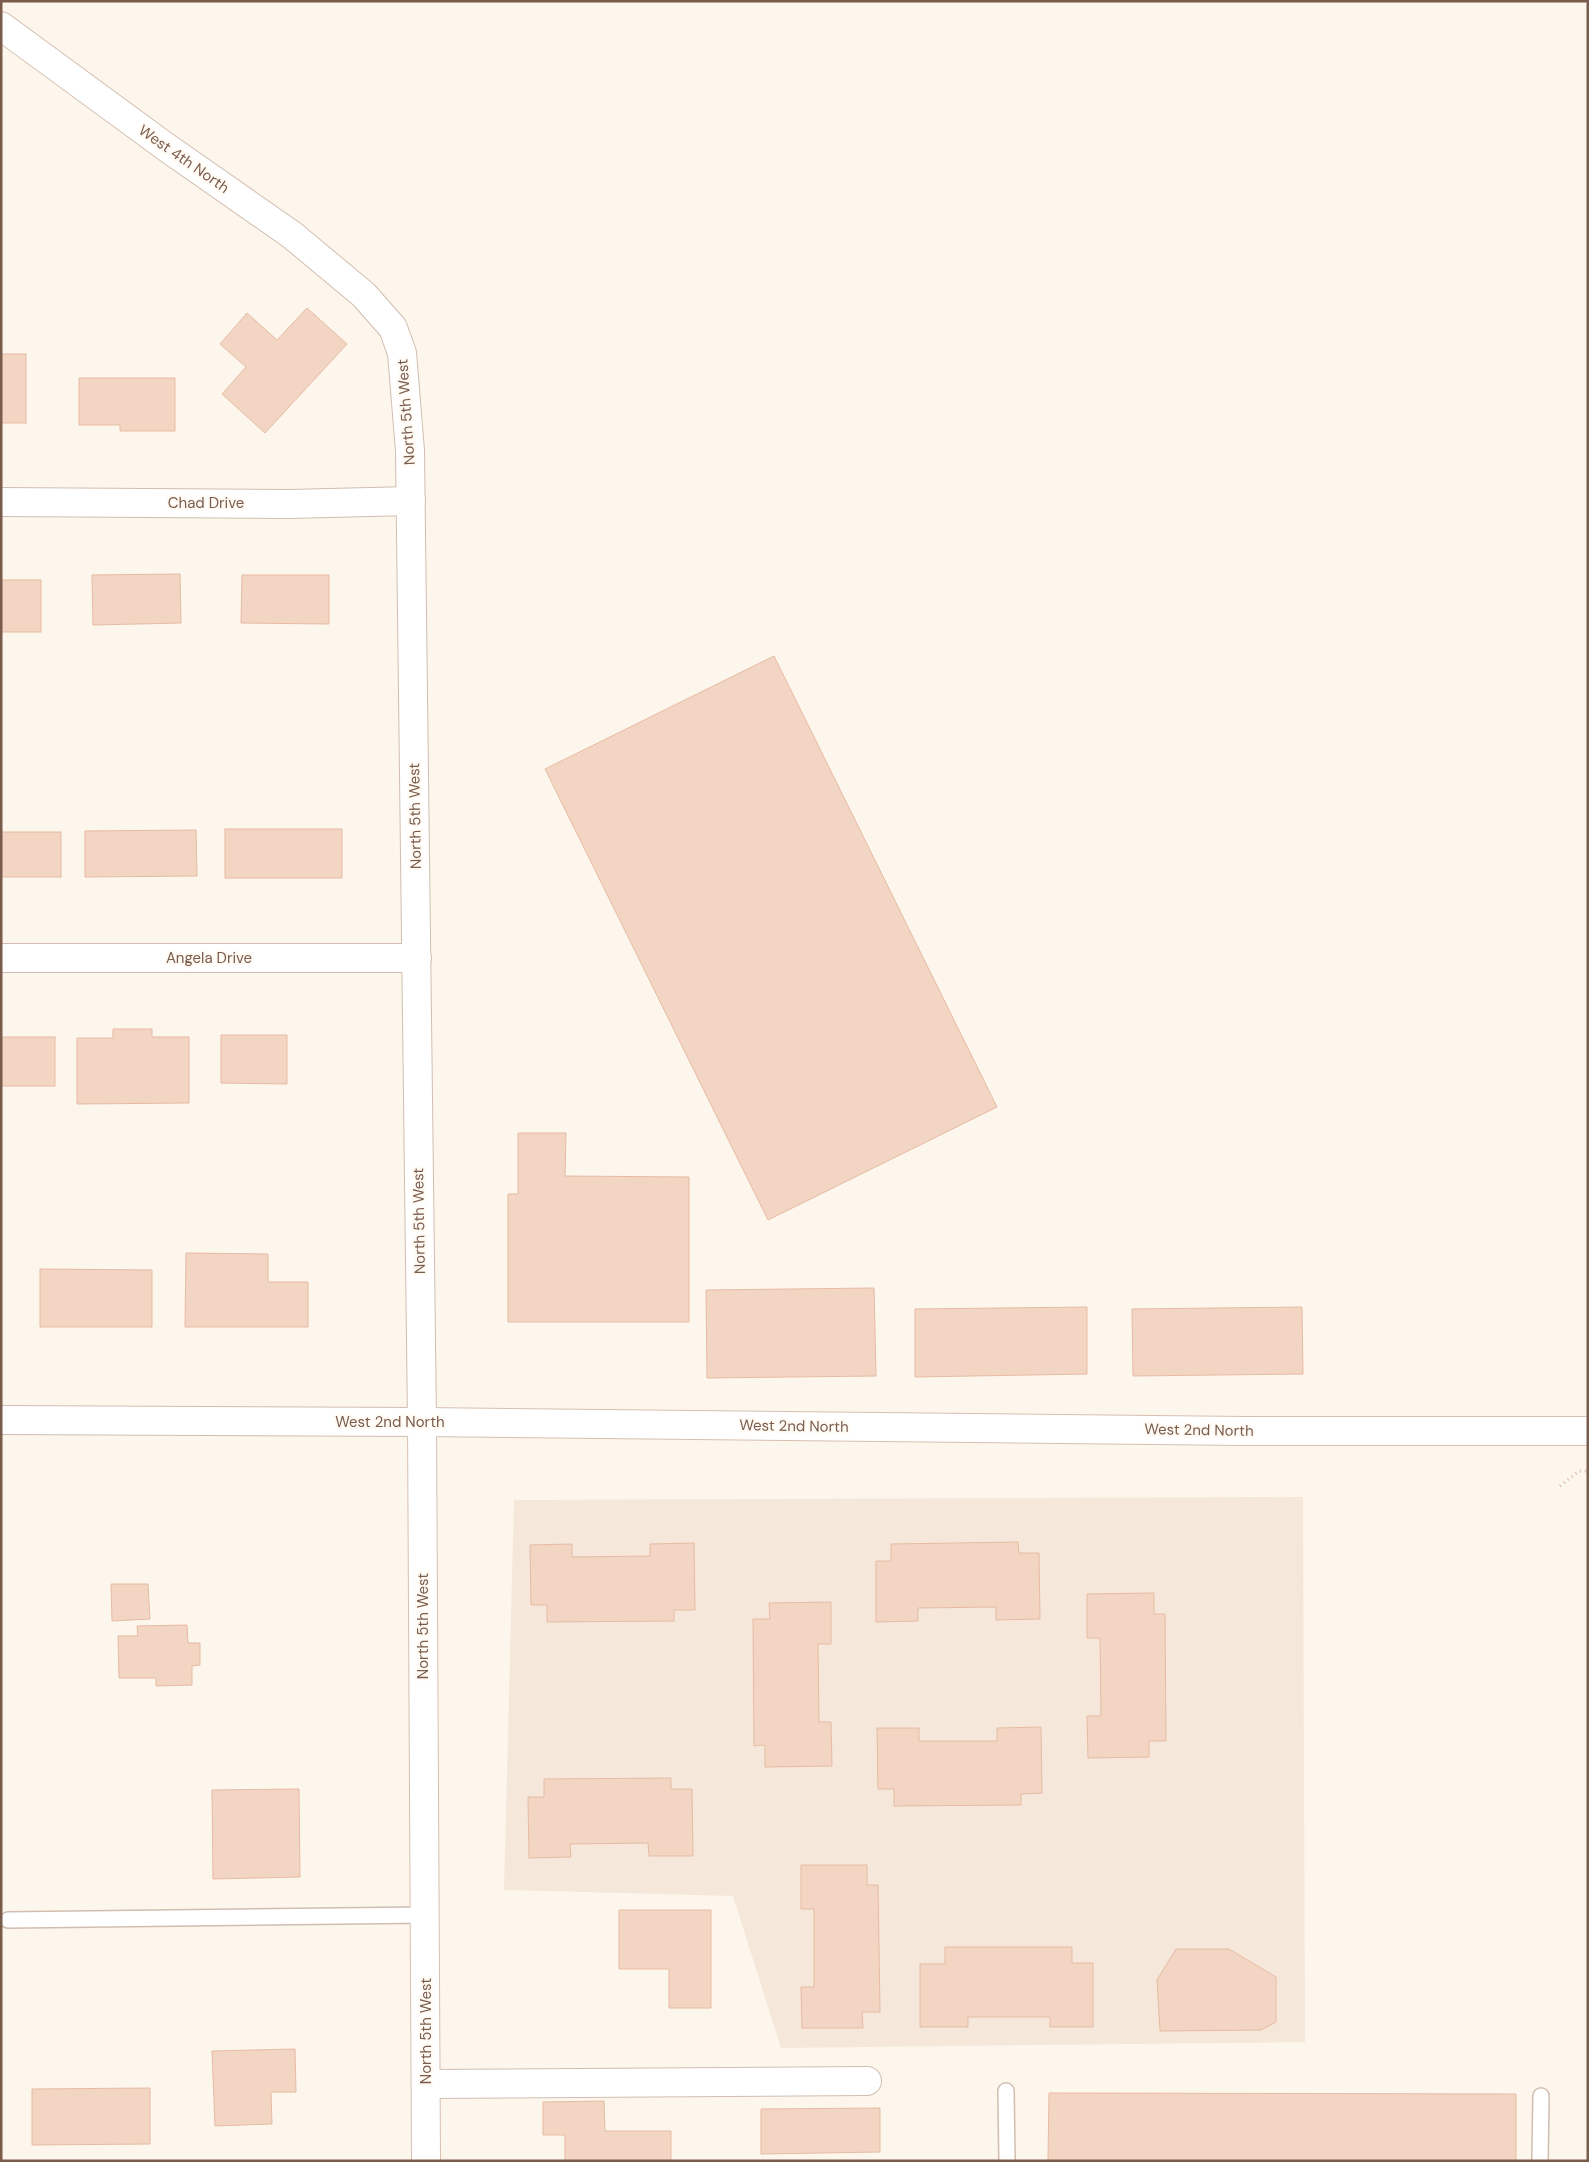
<svg xmlns="http://www.w3.org/2000/svg" width="1589" height="2162" font-family="'DM Sans',sans-serif">
  <rect width="100%" height="100%" fill="#fdf6ec"/>
  <path fill="#f5e8da" d="M1303,1497L1305,2042L781,2048L733,1896L504,1890L514,1500Z"/>
  <g fill="#f3d5c3" stroke="#e6bba3">
    <path d="M307,308L347,344L265,433L222,394L246,367L220,344L247,313L277,340Z"/>
    <rect x="1" y="354" width="25" height="69"/>
    <path d="M79,378H175V431H120V425H79Z"/>
    <path d="M180,574L181,623L93,625L92,575Z"/>
    <path d="M242,575H329V624L241,623Z"/>
    <rect x="1" y="580" width="40" height="52"/>
    <path d="M774,656L997,1107L768,1220L545,769Z"/>
    <rect x="225" y="829" width="117" height="49"/>
    <path d="M196,830L197,876L85,877V831Z"/>
    <rect x="1" y="832" width="60" height="45"/>
    <path d="M113,1029H152V1037H189V1103L77,1104V1038H113Z"/>
    <path d="M221,1035H287V1084L221,1083Z"/>
    <rect x="1" y="1037" width="54" height="49"/>
    <path d="M518,1133H566L565,1176L689,1177V1322H508V1194H518Z"/>
    <path d="M186,1253L268,1254V1282H308V1327H185Z"/>
    <path d="M40,1269L152,1270V1327H40Z"/>
    <path d="M874,1288L876,1376L707,1378L706,1290Z"/>
    <path d="M1087,1307V1374L915,1377V1309Z"/>
    <path d="M1302,1307L1303,1374L1133,1376L1132,1309Z"/>
    <path d="M1018,1542L1019,1553H1039L1040,1619L996,1620V1607L918,1608V1621L876,1622V1561H891V1544Z"/>
    <path d="M694,1543L695,1610H674V1621L547,1622V1605H531L530,1545L572,1544V1557L650,1556V1544Z"/>
    <path d="M111,1584H148L150,1619L112,1621Z"/>
    <path d="M1154,1593V1614H1165L1166,1741H1149V1757L1088,1758L1087,1716H1101L1100,1638H1087V1594Z"/>
    <path d="M831,1602V1644H818L819,1722H831L832,1766L765,1767V1745L754,1746L753,1619H770L769,1603Z"/>
    <path d="M187,1625L188,1643H200V1665L192,1666V1685L156,1686V1678H119L118,1636H138L137,1626Z"/>
    <path d="M1041,1727L1042,1793L1021,1794V1805L894,1806V1789H878L877,1728H919V1741H997V1728Z"/>
    <path d="M671,1778V1789H692L693,1856H649L648,1843L570,1844L571,1857L529,1858L528,1797H544V1779Z"/>
    <path d="M299,1789L300,1877L213,1879L212,1790Z"/>
    <path d="M801,1865H867V1885H878L880,2012H862L863,2028H802L801,1987H814V1909H801Z"/>
    <path d="M619,1910H711V2008H669V1969H619Z"/>
    <path d="M945,1947H1072V1963H1093V2027H1050V2017H968V2027H920V1964H945Z"/>
    <path d="M1176,1949H1229L1276,1977V2022L1261,2030L1160,2031L1157,1980Z"/>
    <path d="M295,2049L296,2092H271L272,2124L215,2126L212,2051Z"/>
    <path d="M150,2088V2144L32,2145V2089Z"/>
    <path d="M1049,2093L1516,2094V2161H1048Z"/>
    <path d="M604,2101L605,2131H671V2161H565V2135H543V2102Z"/>
    <path d="M880,2108V2152L761,2154V2109Z"/>
  </g>
  <g fill="none" stroke-linecap="round" stroke-linejoin="round">
    <g stroke="#d1beb0" stroke-width="18">
      <g id="lane">
        <path d="M8,1920L425,1915"/>
        <path d="M1006,2091L1007,2161"/>
        <path d="M1540,2161L1541,2096"/>
      </g>
    </g>
    <g stroke="#d1beb0" stroke-width="30">
      <g id="street">
        <path d="M1,26L166,147L292,235L364,295L393,328L402,353L410,451L422,1422L1,1420"/>
        <path d="M1,502L289,504L411,501"/>
        <path d="M1,958H417"/>
        <path d="M426,2084L867,2081"/>
      </g>
    </g>
    <g stroke="#d6c0b0" stroke-width="30">
      <path id="secondary" d="M426,2161L422,1422L1244,1431H1588"/>
    </g>
    <path stroke="#d9b8a5" stroke-width="3" stroke-dasharray="1 4" stroke-linecap="butt" d="M1560,1486L1579,1471H1588"/>
    <use href="#lane" stroke="#fff" stroke-width="15"/>
    <use href="#street" stroke="#fff" stroke-width="28"/>
    <use href="#secondary" stroke="#fff" stroke-width="28"/>
  </g>
  <g text-anchor="middle" dominant-baseline="central" stroke-width="4.5" stroke-linejoin="round" paint-order="stroke">
    <g font-size="15" fill="#7a5c4d" stroke="#fffaf3">
      <text transform="translate(184 159) rotate(35)">West 4th North</text>
      <text transform="translate(406 412) rotate(-94)">North 5th West</text>
      <text x="206" y="503">Chad Drive</text>
      <text transform="translate(415 816) rotate(-91)">North 5th West</text>
      <text x="209" y="958">Angela Drive</text>
      <text transform="translate(419 1221) rotate(-91)">North 5th West</text>
      <text x="390" y="1422">West 2nd North</text>
      <text transform="translate(794 1426) rotate(1)">West 2nd North</text>
      <text transform="translate(1199 1430) rotate(1)">West 2nd North</text>
      <text transform="translate(423 1626) rotate(-90)">North 5th West</text>
      <text transform="translate(426 2031) rotate(-90)">North 5th West</text>
    </g>
  </g>
  <rect width="1589" height="2162" fill="none" stroke="#7a5c4d" stroke-width="5"/>
</svg>
